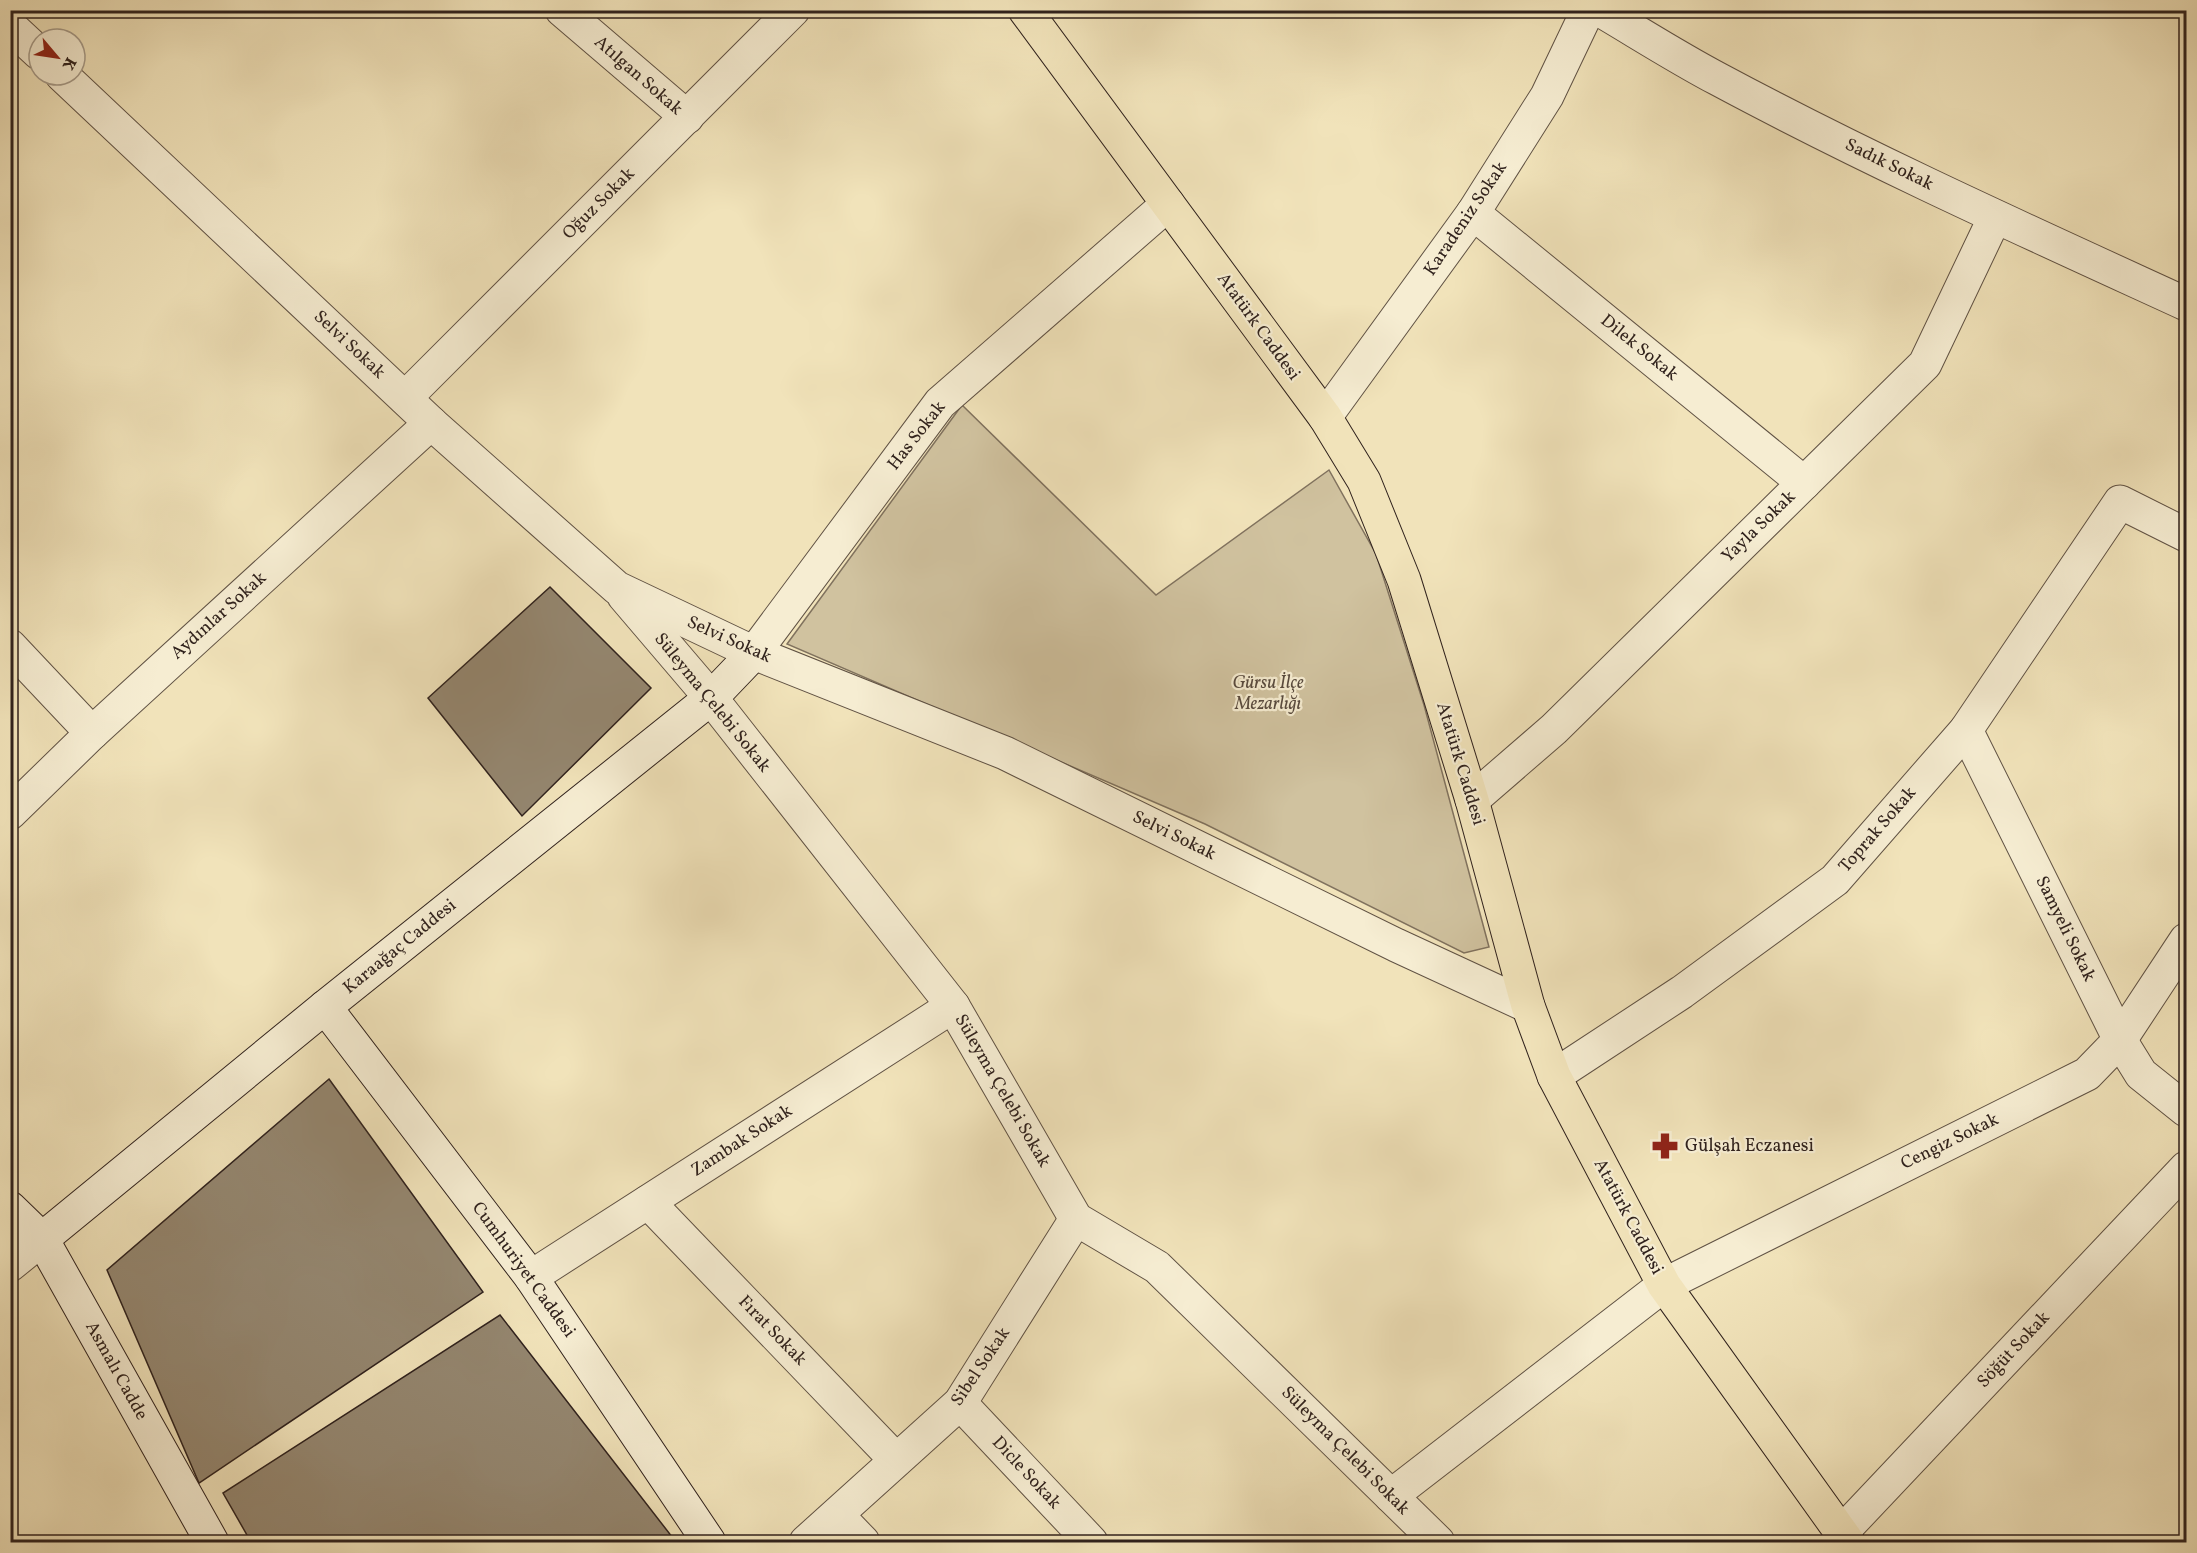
<svg xmlns="http://www.w3.org/2000/svg" width="2197" height="1553" font-family="Vollkorn,serif">
  <rect width="100%" height="100%" fill="#f1e3ba"/>
  <filter id="stains"><feTurbulence type="fractalNoise" baseFrequency=".00333" numOctaves="4"/><feColorMatrix values="0 0 0 0 .2 0 0 0 0 .09 0 0 0 0 .02 0 0 0 .5 -.17"/></filter>
  <radialGradient id="worn" r=".72"><stop offset=".6" stop-color="#630" stop-opacity="0"/><stop offset="1" stop-color="#630" stop-opacity=".3"/></radialGradient>
  <path fill="#d0c29f" stroke="#80725e" stroke-width="1.5" d="M962,405L1156,595L1329,470L1376,554L1424,705L1489,947L1464,953L1205,824L787,644Z"/>
  <g fill="#94866f" stroke="#30221d" stroke-width="1.5">
    <path d="M550,587L651,688L522,816L428,698Z"/>
    <path d="M329,1079L483,1292L199,1483L107,1270Z"/>
    <path d="M500,1315L676,1542H251L223,1493Z"/>
  </g>
  <g fill="none" stroke-linecap="round" stroke-linejoin="round">
    <g stroke="#605244" stroke-width="35">
      <g id="street">
        <path d="M562,10L687,117"/>
        <path d="M1600,10C1639,33 1678,58 1718,79C1871,161 2029,232 2186,304"/>
        <path d="M10,26L39,53"/>
        <path d="M62,75L431,423L617,588L754,653L1005,753L1396,945L1528,1006"/>
        <path d="M1473,213L1804,483"/>
        <path d="M405,398L793,10"/>
        <path d="M1325,417L1473,213L1547,96L1588,10"/>
        <path d="M624,596L711,698L953,1006L1076,1219L1157,1267L1438,1542"/>
        <path d="M10,646L92,733"/>
        <path d="M754,653L940,403L1168,204"/>
        <path d="M1966,730L2120,1040L2141,1074L2186,1110"/>
        <path d="M1472,800L1554,729L1925,364L1995,217"/>
        <path d="M10,813L92,733L431,423"/>
        <path d="M1554,1076L1682,992L1835,880L1966,730L2120,502L2186,535"/>
        <path d="M648,1202L896,1460"/>
        <path d="M10,1265L42,1239"/>
        <path d="M531,1277L953,1006"/>
        <path d="M960,1403L1091,1542"/>
        <path d="M1391,1496L1664,1285L2087,1074L2120,1040L2186,940"/>
        <path d="M837,1515L863,1542"/>
        <path d="M1841,1533L2186,1168"/>
        <path d="M806,1542L960,1403L1076,1219"/>
      </g>
    </g>
    <g stroke="#30221d" stroke-width="35">
      <g id="secondary">
        <path d="M325,1007L531,1277L709,1542"/>
        <path d="M10,1208L42,1239L212,1542"/>
        <path d="M42,1239L325,1007L711,698L754,653"/>
      </g>
    </g>
    <g stroke="#30221d" stroke-width="35">
      <path id="primary" d="M1025,10L1325,417L1364,481L1404,580L1472,800L1528,1006L1554,1076L1664,1285L1848,1542"/>
    </g>
    <use href="#street" stroke="#f6edd2" stroke-width="33"/>
    <use href="#secondary" stroke="#f6edd2" stroke-width="33"/>
    <use href="#primary" stroke="#f1e3ba" stroke-width="33"/>
  </g>
  <defs>
    <g id="pharmacy-bare" transform="scale(2.07)"><path d="M-2-6h4v4h4v4h-4v4h-4v-4h-4v-4h4Z" fill="#8f2418" stroke="#f6edd2" stroke-width="2.5" paint-order="stroke"/></g>
  </defs>
  <g fill-rule="evenodd">
    <use href="#pharmacy-bare" x="1665" y="1146"/>
  </g>
  <g text-anchor="middle" dominant-baseline="central" stroke-width="4.5" stroke-linejoin="round" paint-order="stroke">
    <g font-size="18" fill="#30221d" stroke="#f6edd2">
      <text transform="translate(638 76) rotate(41)">Atılgan Sokak</text>
      <text transform="translate(1889 165) rotate(26)">Sadık Sokak</text>
      <text transform="translate(599 204) rotate(-45)">Oğuz Sokak</text>
      <text transform="translate(1466 219) rotate(-56)">Karadeniz Sokak</text>
      <text transform="translate(1258 327) rotate(54)">Atatürk Caddesi</text>
      <text transform="translate(349 345) rotate(43)">Selvi Sokak</text>
      <text transform="translate(1639 348) rotate(39)">Dilek Sokak</text>
      <text transform="translate(917 436) rotate(-52)">Has Sokak</text>
      <text transform="translate(1759 527) rotate(-44)">Yayla Sokak</text>
      <text transform="translate(219 616) rotate(-42)">Aydınlar Sokak</text>
      <text transform="translate(729 640) rotate(24)">Selvi Sokak</text>
      <text transform="translate(712 703) rotate(51)">Süleyma Çelebi Sokak</text>
      <text transform="translate(1460 764) rotate(73)">Atatürk Caddesi</text>
      <text transform="translate(1878 830) rotate(-49)">Toprak Sokak</text>
      <text transform="translate(1174 836) rotate(26)">Selvi Sokak</text>
      <text transform="translate(2065 929) rotate(64)">Samyeli Sokak</text>
      <text transform="translate(400 947) rotate(-39)">Karaağaç Caddesi</text>
      <text transform="translate(1002 1091) rotate(60)">Süleyma Çelebi Sokak</text>
      <text transform="translate(742 1141) rotate(-33)">Zambak Sokak</text>
      <text transform="translate(1950 1142) rotate(-26)">Cengiz Sokak</text>
      <text transform="translate(1628 1217) rotate(62)">Atatürk Caddesi</text>
      <text transform="translate(523 1270) rotate(54)">Cumhuriyet Caddesi</text>
      <text transform="translate(772 1331) rotate(46)">Fırat Sokak</text>
      <text transform="translate(2014 1350) rotate(-47)">Söğüt Sokak</text>
      <text transform="translate(981 1367) rotate(-56)">Sibel Sokak</text>
      <text transform="translate(116 1371) rotate(61)">Asmalı Cadde</text>
      <text transform="translate(1345 1451) rotate(45)">Süleyma Çelebi Sokak</text>
      <text transform="translate(1026 1473) rotate(47)">Dicle Sokak</text>
    </g>
    <g font-size="18" font-style="italic" fill="#584a3e" stroke="#f6edd2">
      <text x="1268" y="683">Gürsu İlçe<tspan x="1268" dy="21">Mezarlığı</tspan></text>
    </g>
    <g font-size="18" fill="#30221d" stroke="#f6edd2" text-anchor="start">
      <text x="1685" y="1146">Gülşah Eczanesi</text>
    </g>
  </g>
  <rect width="2197" height="1553" fill="none" stroke="#f1e3ba" stroke-width="36"/>
  <rect x="12" y="12" width="2173" height="1529" fill="none" stroke="#30221d" stroke-width="3"/>
  <rect x="18" y="18" width="2161" height="1517" fill="none" stroke="#30221d" stroke-width="1.5"/>
  <g transform="translate(57 57) rotate(119)"><circle r="28" fill="#f6edd2" stroke="#a79c8a" stroke-width="1.5"/>
  <path d="M0-4.5L10 22L0 15L-10 22Z" fill="#8f2418"/>
  <text y="-9" font-size="16" font-weight="bold" text-anchor="middle" fill="#30221d">K</text>
  </g>
  <rect width="100%" height="100%" filter="url(#stains)"/>
  <rect width="100%" height="100%" fill="url(#worn)"/>
</svg>
